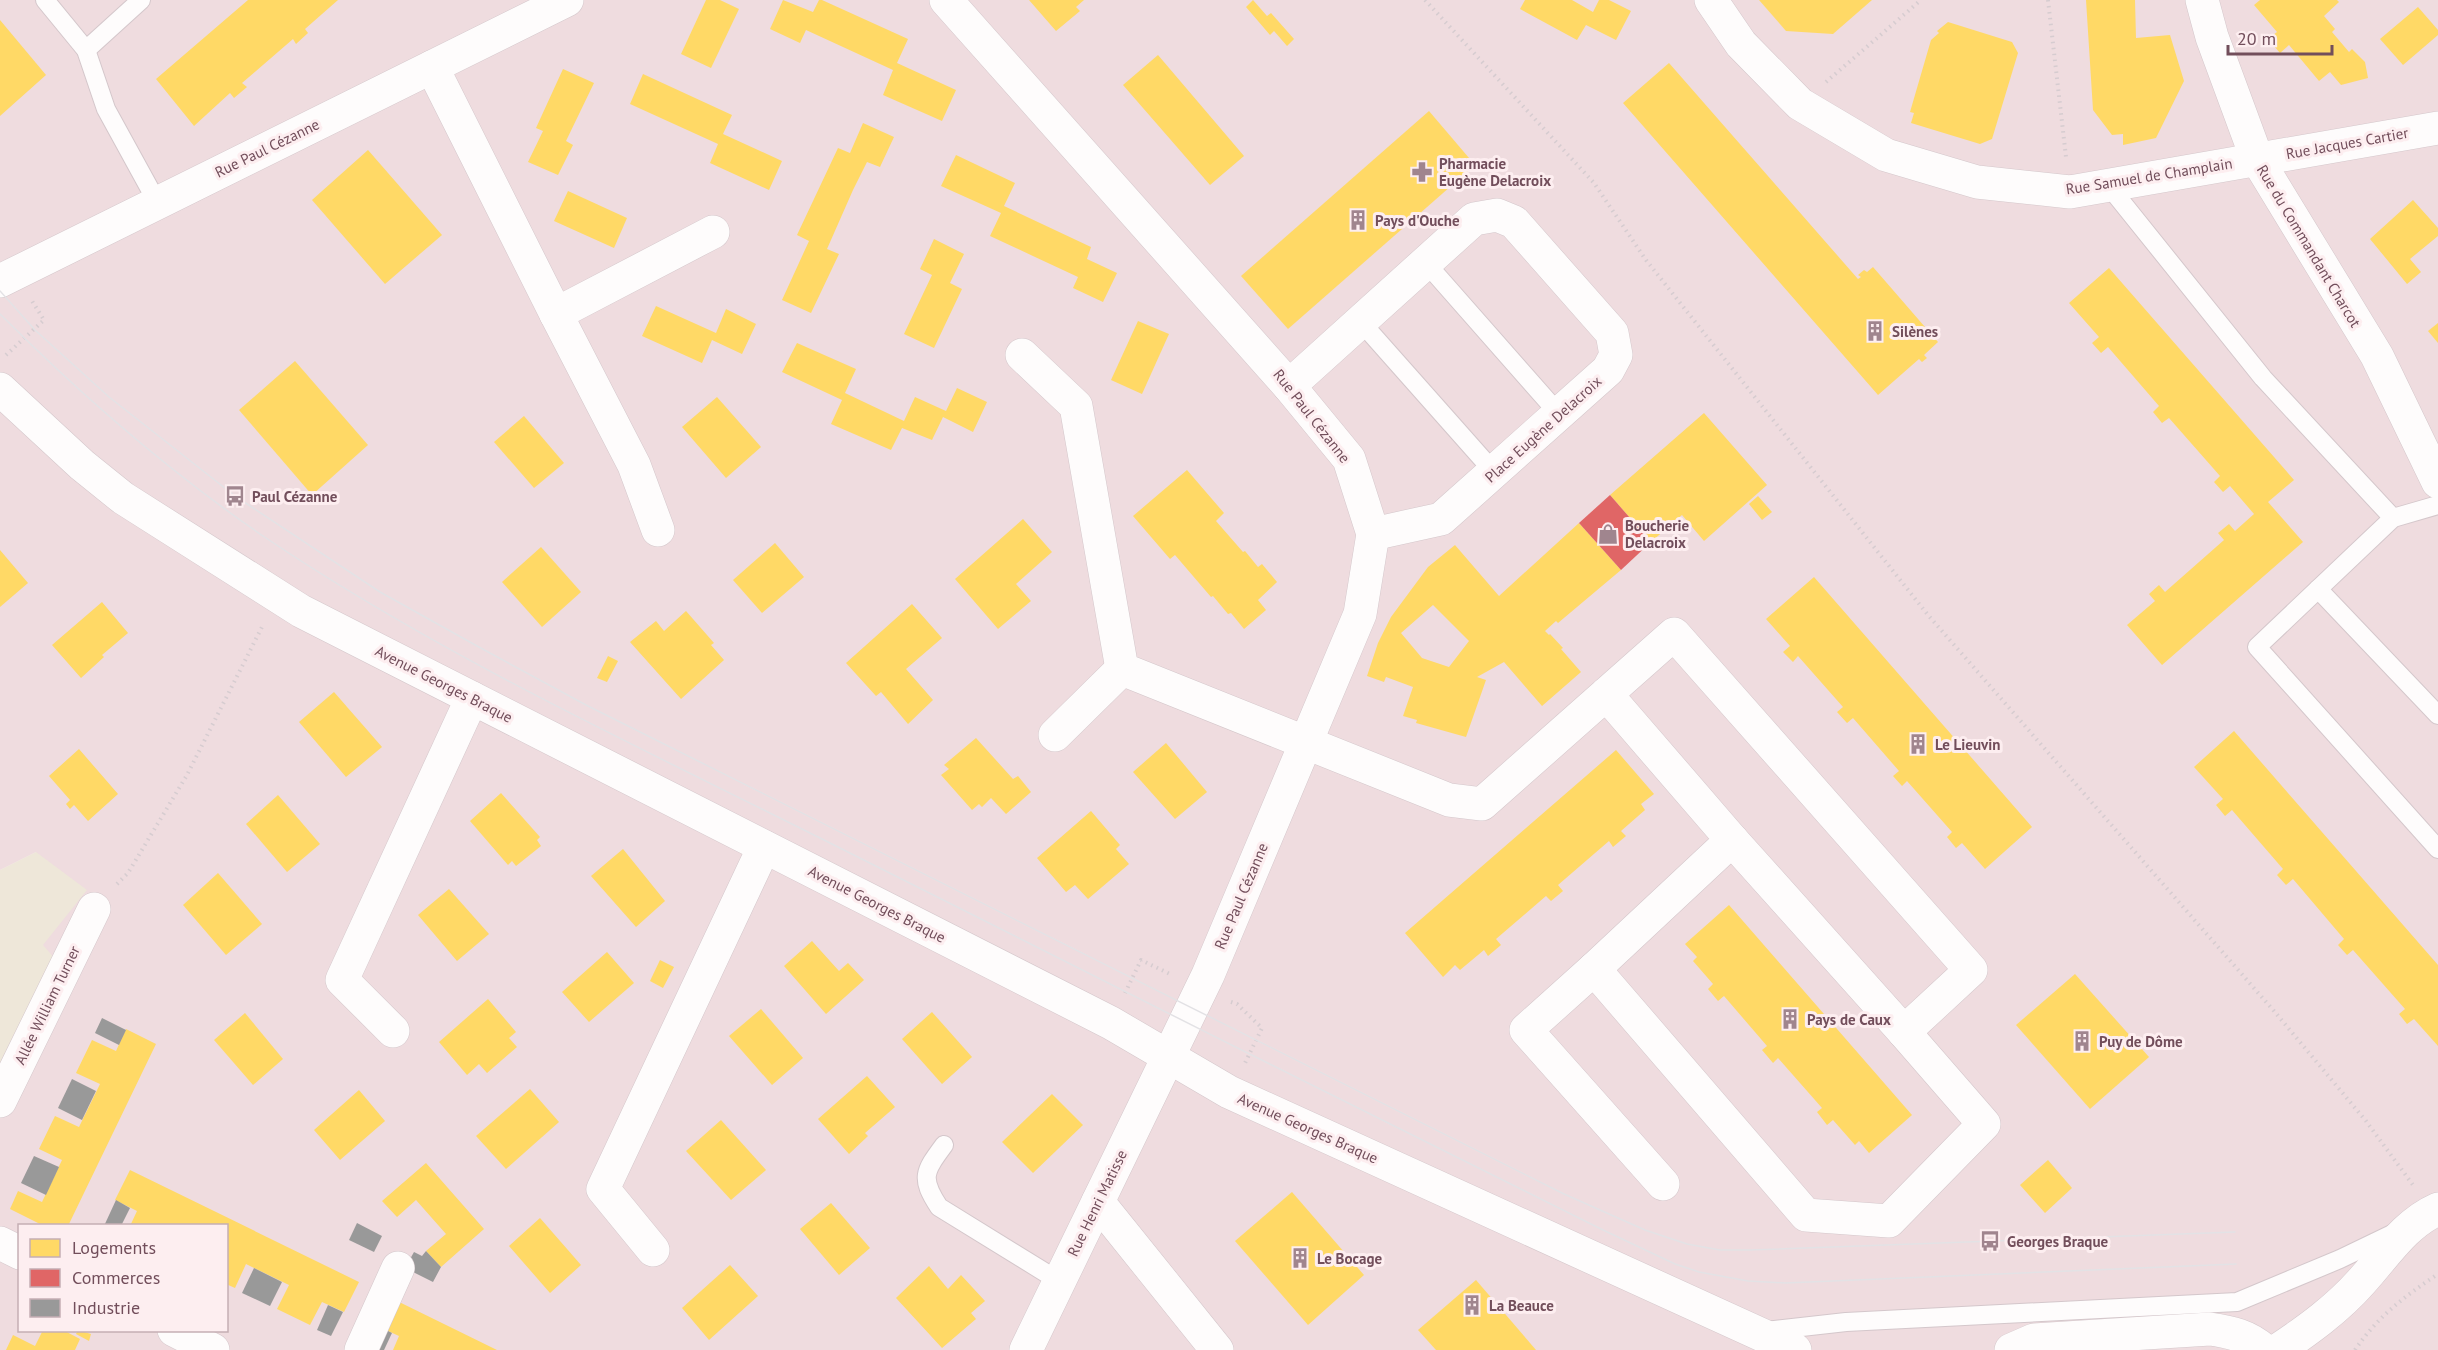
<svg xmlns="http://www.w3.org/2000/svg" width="2438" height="1350" font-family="'PT Sans',sans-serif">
  <rect width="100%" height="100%" fill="#f6ecee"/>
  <path fill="#efdcdf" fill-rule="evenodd" d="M0,0H2438V1350H0V1075L43,945L36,852L0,870ZM20,1226H226V1330H20Z"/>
  <path fill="#eee7d9" d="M36,852L87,890L43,945L56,960L0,1075V870Z"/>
  <g fill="#ffd966" fill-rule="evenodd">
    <path d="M248,0H338L305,29L308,33L296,44L293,39L242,83L247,87L234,98L230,93L194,126L156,79Z"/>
    <path d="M706,0H720L739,9L711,68L681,54Z"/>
    <path d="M783,0L813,12L819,0H822L908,39L897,63L956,90L942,121L883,95L893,70L806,30L800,43L770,29Z"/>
    <path d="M1029,0H1084L1076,7L1080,11L1056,31Z"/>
    <path d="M1253,0L1267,16L1271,13L1294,39L1287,46L1274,31L1270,35L1246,7Z"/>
    <path d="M1525,0H1572L1593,12L1599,0H1609L1631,11L1616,40L1586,25L1577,40L1520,9Z"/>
    <path d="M1759,0H1872L1833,34L1786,31Z"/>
    <path d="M2086,0H2135L2136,38L2170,35L2184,81L2156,138L2123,145V134L2112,135L2093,110Z"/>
    <path d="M2260,0H2337L2339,2L2324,16L2335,29L2332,32L2349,52L2352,49L2365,62L2368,78L2341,85L2330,72L2319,81L2289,45L2280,53L2268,39L2277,32L2254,5Z"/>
    <path d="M2418,7L2438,30V35L2403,65L2380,39Z"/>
    <path d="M0,20L46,75L0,116Z"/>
    <path d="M1948,22L2012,42L2018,53L1992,139L1980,144L1911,123L1914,113L1910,112L1931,40L1939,33L1937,31Z"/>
    <path d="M1158,55L1244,156L1210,185L1123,85Z"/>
    <path d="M1669,63L1858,279L1861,277L1858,275L1864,270L1867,272L1873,267L1938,342L1924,355L1927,358L1922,362L1919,359L1878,395L1623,103Z"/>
    <path d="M563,69L594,83L566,141L573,145L558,175L528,162L543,131L536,128Z"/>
    <path d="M643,74L732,115L723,134L782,161L769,190L710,163L718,144L630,104Z"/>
    <path d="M1429,111L1475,165L1288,329L1241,276Z"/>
    <path d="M863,123L894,137L880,167L867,162L853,190L827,249L839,254L811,313L782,300L809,241L797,235L838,148L850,153Z"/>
    <path d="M368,150L442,235L385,284L312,200Z"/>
    <path d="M956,155L1015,183L1004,206L1091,247L1087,259L1117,273L1103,302L1073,288L1078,277L990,236L1001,213L941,186Z"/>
    <path d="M568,191L627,218L614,248L554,221Z"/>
    <path d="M2413,200L2438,228V236L2410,259L2421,272L2407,284L2370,239Z"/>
    <path d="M934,239L964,254L950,283L962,289L934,348L904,334L932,275L920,269Z"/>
    <path d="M2109,268L2294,480L2268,502L2303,542L2162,665L2127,625L2155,601L2149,594L2159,585L2165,592L2224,540L2218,533L2229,524L2235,531L2254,514L2230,486L2223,492L2214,482L2220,476L2169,418L2162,423L2153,412L2159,406L2108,347L2101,353L2092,343L2099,337L2069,303Z"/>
    <path d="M656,306L716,333L726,309L756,324L742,354L712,340L702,363L642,336Z"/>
    <path d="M1138,321L1169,334L1142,394L1111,380Z"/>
    <path d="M2438,323V343L2428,331Z"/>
    <path d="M797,343L856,369L845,393L904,421L915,397L946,411L957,388L987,402L973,432L943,417L932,440L902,428L891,450L831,424L842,400L782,372Z"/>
    <path d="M295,361L368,445L312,495L239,410Z"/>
    <path d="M717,397L761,447L726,478L682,427Z"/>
    <path d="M1704,413L1767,485L1704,541L1682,515L1651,542L1610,495Z"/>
    <path d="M524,416L564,463L534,488L494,442Z"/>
    <path d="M1187,470L1224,513L1216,521L1243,552L1245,551L1258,567L1262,564L1277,582L1258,600L1266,610L1244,629L1231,613L1228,614L1213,596L1211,597L1175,555L1170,559L1133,516Z"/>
    <path d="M1758,496L1772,512L1762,520L1749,504Z"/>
    <path d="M1023,519L1052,552L1016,584L1031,601L998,629L955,579Z"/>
    <path d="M1579,523L1621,570L1558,623L1556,621L1545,631L1549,635L1550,634L1563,648L1561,649L1581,672L1542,706L1504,662L1477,677L1486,680L1466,737L1416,723L1417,720L1403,716L1413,687L1386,677L1384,682L1367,676L1378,643L1391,617L1428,567L1455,545L1499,596ZM1433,605L1469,641L1449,667L1422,658L1401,633Z"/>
    <path d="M775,543L804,577L762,613L733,580Z"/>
    <path d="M541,547L581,592L542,627L502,582Z"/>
    <path d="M0,550L28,583L0,607Z"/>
    <path d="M1814,577L2032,827L1985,869L1962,843L1956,848L1947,837L1952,832L1907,781L1902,786L1893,776L1899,771L1853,718L1847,723L1837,712L1843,707L1798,656L1793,662L1783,652L1790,646L1766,619Z"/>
    <path d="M102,602L128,633L102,655L104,657L81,678L52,645Z"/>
    <path d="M912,604L942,638L906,669L933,700L908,724L881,692L876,696L846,663Z"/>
    <path d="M686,611L714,643L711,645L724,660L681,699L630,642L656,621L664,631Z"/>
    <path d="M608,656L618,661L607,682L597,678Z"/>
    <path d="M334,692L382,747L346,777L299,722Z"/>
    <path d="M2234,731L2438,965V1046L2414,1019L2407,1024L2399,1014L2405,1009L2353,950L2347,955L2338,945L2344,939L2293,879L2286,885L2277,875L2283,869L2232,810L2225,816L2216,805L2223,799L2194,767Z"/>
    <path d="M976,738L1013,779L1018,776L1031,792L1006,814L991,798L982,807L979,804L972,810L941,775L949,769L944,765Z"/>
    <path d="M1166,743L1207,792L1175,819L1133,772Z"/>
    <path d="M79,749L118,794L88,821L74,805L70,809L66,804L70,800L49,776Z"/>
    <path d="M1616,750L1654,794L1641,804L1645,810L1621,831L1626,836L1613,847L1609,841L1558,885L1563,891L1551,901L1546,896L1496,939L1501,945L1488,956L1484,950L1460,970L1455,965L1443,977L1405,933Z"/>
    <path d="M501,793L540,837L537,840L541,846L516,866L512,861L508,865L470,821Z"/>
    <path d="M278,795L320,844L287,872L246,824Z"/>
    <path d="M1091,811L1120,845L1116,849L1129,864L1088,899L1075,885L1066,892L1037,858Z"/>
    <path d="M623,849L665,901L636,927L591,876Z"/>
    <path d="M218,873L262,924L226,955L183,905Z"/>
    <path d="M449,889L489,934L457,961L418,915Z"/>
    <path d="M1729,905L1912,1115L1869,1153L1859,1141L1855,1145L1833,1120L1827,1125L1817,1112L1822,1108L1778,1058L1773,1063L1762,1050L1767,1046L1724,996L1718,1001L1708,989L1713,984L1693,961L1697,957L1685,944Z"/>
    <path d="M812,941L839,971L848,963L864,980L826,1014L784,966Z"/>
    <path d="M607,952L634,983L589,1022L562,992Z"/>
    <path d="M660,960L674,967L663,988L650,981Z"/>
    <path d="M2075,974L2149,1057L2090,1109L2016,1025Z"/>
    <path d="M488,999L516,1032L509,1038L517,1047L487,1073L479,1064L467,1075L439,1042Z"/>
    <path d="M761,1009L803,1058L772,1085L729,1036Z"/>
    <path d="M932,1012L972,1057L942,1084L902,1039Z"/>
    <path d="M245,1013L283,1059L253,1085L214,1040Z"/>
    <path d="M126,1029L156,1044L68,1226H44L10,1209L18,1191L42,1202L62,1160L39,1149L55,1116L79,1127L100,1084L76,1073L92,1040L116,1051Z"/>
    <path d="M867,1076L895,1107L865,1133L868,1136L849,1154L818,1119Z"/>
    <path d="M530,1089L559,1122L506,1169L476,1136Z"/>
    <path d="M359,1090L385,1121L340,1160L314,1130Z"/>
    <path d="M1052,1094L1083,1125L1033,1173L1002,1142Z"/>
    <path d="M721,1120L766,1170L731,1200L686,1151Z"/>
    <path d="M2048,1160L2072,1188L2045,1213L2020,1185Z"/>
    <path d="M426,1163L484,1229L441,1267L426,1251L446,1234L416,1200L397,1217L382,1201Z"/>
    <path d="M130,1170L359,1282L344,1312L322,1302L310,1325L277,1309L289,1285L246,1264L235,1288L226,1284V1226H130L137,1211L115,1200Z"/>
    <path d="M1292,1192L1364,1275L1308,1325L1235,1241Z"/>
    <path d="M831,1203L870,1248L839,1275L800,1229Z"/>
    <path d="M540,1218L581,1265L550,1293L509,1246Z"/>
    <path d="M730,1265L758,1296L709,1340L682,1308Z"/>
    <path d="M929,1266L948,1289L961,1275L985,1301L971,1313L976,1319L942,1348L896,1298Z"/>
    <path d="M1476,1280L1536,1350H1436L1418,1330Z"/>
    <path d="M391,1298L497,1350H393L399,1336L377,1326Z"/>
    <path d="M43,1330H63L80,1339L75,1350H6L13,1335L35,1346Z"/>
    <path d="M78,1330L91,1334L89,1341L76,1334Z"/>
  </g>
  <path fill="#e06666" d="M1610,495L1651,542L1621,570L1579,523Z"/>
  <g fill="#999">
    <path d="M102,1018L126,1030L119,1045L95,1033Z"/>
    <path d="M72,1079L96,1091L82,1120L58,1108Z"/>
    <path d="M34,1156L59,1167L46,1195L21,1183Z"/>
    <path d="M116,1200L130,1208L121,1226H104Z"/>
    <path d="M357,1223L382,1236L374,1252L349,1240Z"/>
    <path d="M426,1251L441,1267L433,1282L405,1268L414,1252L422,1256Z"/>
    <path d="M254,1268L282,1282L270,1306L242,1293Z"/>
    <path d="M328,1305L343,1312L331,1336L317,1330Z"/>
    <path d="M378,1326L392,1333L384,1350H366Z"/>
  </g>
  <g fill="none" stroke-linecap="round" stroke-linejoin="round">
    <g stroke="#d4c7cb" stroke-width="20">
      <g id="service">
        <path d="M45,0L86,50L106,109L157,202"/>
        <path d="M86,50L141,0"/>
        <path d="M2108,185L2263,378L2393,518"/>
        <path d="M1426,263L1559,414"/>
        <path d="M1361,322L1494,472"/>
        <path d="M2438,505L2393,518L2257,647L2438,849"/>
        <path d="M2318,589L2438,715"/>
        <path d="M944,1145C924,1172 920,1178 939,1207L1059,1281"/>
        <path d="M1766,1331L1846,1322L2237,1302L2340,1259L2394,1233"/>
      </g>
    </g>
    <g stroke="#d4c7cb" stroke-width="34">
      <g id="minor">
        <path d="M946,0L1289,386L1349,459L1373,534L1360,614L1208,975L1026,1350"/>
        <path d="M1711,0L1741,44L1800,104L1886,155L1977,182L2070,192L2438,128"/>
        <path d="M2202,0L2212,37L2257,159L2377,356L2438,482"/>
        <path d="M432,67L556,314L634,465L658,530"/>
        <path d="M0,281L567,0"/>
        <path d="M556,314L713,232"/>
        <path d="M1022,355L1076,406L1122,669L1449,800L1482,804L1674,634L1971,970L1904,1032L1984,1124L1889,1221L1806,1215L1594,969L1732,840L1606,694"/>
        <path d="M1289,386L1474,219L1497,215L1514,222L1612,333L1616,355L1608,370L1441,519L1373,534"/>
        <path d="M1055,735L1122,669"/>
        <path d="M1732,840L1904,1032"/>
        <path d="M1594,969L1526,1030L1663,1184"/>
        <path d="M393,1031L342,980L472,698"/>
        <path d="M0,1101L94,909"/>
        <path d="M1098,1202L1217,1350"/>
        <path d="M0,1243L20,1253"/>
        <path d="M653,1250L603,1189L764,847"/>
        <path d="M174,1330L213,1350"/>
        <path d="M361,1350L398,1268"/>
      </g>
    </g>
    <g stroke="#d4c7cb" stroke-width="34">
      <g id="tertiary">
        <path d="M0,389L82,465L123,498L301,611L1111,1023L1229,1092L1795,1350"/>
        <path d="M2011,1350L2034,1340L2210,1329C2231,1332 2248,1336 2264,1350"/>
        <path d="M2278,1350C2308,1330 2337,1309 2361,1282C2385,1256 2404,1224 2438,1209"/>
      </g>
    </g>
    <g stroke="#d6ccd0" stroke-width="4" stroke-dasharray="1.5 4.5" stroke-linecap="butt">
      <path d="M1425,0L1594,183L1646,260L1928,615L2274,1011L2366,1121L2413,1185"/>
      <path d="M2048,0L2066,157"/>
      <path d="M1826,82L1921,0"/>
      <path d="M6,355L44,320L32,301"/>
      <path d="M117,884L128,873L187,775L263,625"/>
      <path d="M1125,993L1141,960L1172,975"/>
      <path d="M1231,1002L1237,1004L1262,1028L1245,1063"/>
      <path d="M2355,1350C2377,1317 2405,1296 2438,1274"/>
    </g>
    <use href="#service" stroke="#fefcfc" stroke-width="18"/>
    <use href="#minor" stroke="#fefcfc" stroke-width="33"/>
    <use href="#tertiary" stroke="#fefcfc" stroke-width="33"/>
    <g stroke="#e3e2e5" stroke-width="1.5">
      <path d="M0,291L35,330L109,397L235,496L380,592L477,646L586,705L1564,1194L1645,1230L1687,1244L1720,1250H1750L2235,1232"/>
      <path d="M0,314C81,395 168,471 263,536C438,654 631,743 820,838C1080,970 1342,1100 1603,1230L1675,1264L1699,1272L1748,1281L1785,1283L2236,1264"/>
    </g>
  </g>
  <defs>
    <g id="pharmacy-bare" transform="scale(1.62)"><path d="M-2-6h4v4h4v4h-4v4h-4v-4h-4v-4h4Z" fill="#a0858e" stroke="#fdeef0" stroke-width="2.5" paint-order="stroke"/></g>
    <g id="building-bare" transform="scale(1.62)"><path d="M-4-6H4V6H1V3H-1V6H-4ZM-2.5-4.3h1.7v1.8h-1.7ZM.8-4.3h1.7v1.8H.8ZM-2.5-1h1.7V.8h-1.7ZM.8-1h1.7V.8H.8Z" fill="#a0858e" stroke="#fdeef0" stroke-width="2.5" paint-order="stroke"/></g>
    <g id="bus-bare" transform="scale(1.62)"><path d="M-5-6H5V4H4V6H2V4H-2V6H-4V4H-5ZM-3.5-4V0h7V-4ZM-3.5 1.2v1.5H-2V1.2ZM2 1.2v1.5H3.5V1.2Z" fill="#a0858e" stroke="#fdeef0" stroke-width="2.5" paint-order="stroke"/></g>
    <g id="shop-bare" transform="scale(1.62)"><path d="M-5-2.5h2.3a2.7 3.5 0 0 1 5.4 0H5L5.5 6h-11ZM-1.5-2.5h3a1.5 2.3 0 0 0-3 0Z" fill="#a0858e" stroke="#fdeef0" stroke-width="2.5" paint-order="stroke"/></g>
  </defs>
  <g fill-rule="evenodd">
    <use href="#pharmacy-bare" x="1422" y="172"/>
    <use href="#building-bare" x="1358" y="220"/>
    <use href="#building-bare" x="1875" y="331"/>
    <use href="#bus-bare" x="235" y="496"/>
    <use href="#shop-bare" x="1608" y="534"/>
    <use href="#building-bare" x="1918" y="744"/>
    <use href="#building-bare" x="1790" y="1019"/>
    <use href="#building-bare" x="2082" y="1041"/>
    <use href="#bus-bare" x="1990" y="1241"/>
    <use href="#building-bare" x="1300" y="1258"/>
    <use href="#building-bare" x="1472" y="1305"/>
  </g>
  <g text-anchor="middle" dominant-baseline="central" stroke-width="6" stroke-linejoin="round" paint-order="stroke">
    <g font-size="15" fill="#724e5b" stroke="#fdeef0">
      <text transform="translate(2347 143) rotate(-10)">Rue Jacques Cartier</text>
      <text transform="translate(267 148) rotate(-26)">Rue Paul Cézanne</text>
      <text transform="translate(2149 176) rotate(-9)">Rue Samuel de Champlain</text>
      <text transform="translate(2309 246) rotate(59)">Rue du Commandant Charcot</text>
      <text transform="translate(1312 416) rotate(52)">Rue Paul Cézanne</text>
      <text transform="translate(1543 429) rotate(-42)">Place Eugène Delacroix</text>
      <text transform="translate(444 684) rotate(27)">Avenue Georges Braque</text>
      <text transform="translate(1241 896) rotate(-67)">Rue Paul Cézanne</text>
      <text transform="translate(877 904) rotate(27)">Avenue Georges Braque</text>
      <text transform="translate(47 1005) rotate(-64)">Allée William Turner</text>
      <text transform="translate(1308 1128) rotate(24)">Avenue Georges Braque</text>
      <text transform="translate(1097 1203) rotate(-64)">Rue Henri Matisse</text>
    </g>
    <g font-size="15" font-weight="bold" fill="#724e5b" stroke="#fdeef0" text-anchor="start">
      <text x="1439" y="163">Pharmacie<tspan x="1439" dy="17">Eugène Delacroix</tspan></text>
      <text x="1375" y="220">Pays d'Ouche</text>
      <text x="1892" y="331">Silènes</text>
      <text x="252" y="496">Paul Cézanne</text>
      <text x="1625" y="525">Boucherie<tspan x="1625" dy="17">Delacroix</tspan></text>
      <text x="1935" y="744">Le Lieuvin</text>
      <text x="1807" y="1019">Pays de Caux</text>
      <text x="2099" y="1041">Puy de Dôme</text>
      <text x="2007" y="1241">Georges Braque</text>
      <text x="1317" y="1258">Le Bocage</text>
      <text x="1489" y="1305">La Beauce</text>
    </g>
  </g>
  <rect x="18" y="1224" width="210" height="108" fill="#fdeef0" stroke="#c5aeb4" stroke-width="1.5"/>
  <rect x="30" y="1239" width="30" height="18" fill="#ffd966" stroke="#c5aeb4" stroke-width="1.5"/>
  <text x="72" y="1254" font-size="18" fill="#724e5b">Logements</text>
  <rect x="30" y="1269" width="30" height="18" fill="#e06666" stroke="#c5aeb4" stroke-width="1.5"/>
  <text x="72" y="1284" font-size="18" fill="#724e5b">Commerces</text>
  <rect x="30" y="1299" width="30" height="18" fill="#999999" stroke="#c5aeb4" stroke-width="1.5"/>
  <text x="72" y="1314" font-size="18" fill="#724e5b">Industrie</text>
  <path d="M2228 45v9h104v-9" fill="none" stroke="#724e5b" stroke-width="3"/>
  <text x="2237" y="45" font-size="18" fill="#724e5b" stroke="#fdeef0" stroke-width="4.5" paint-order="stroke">20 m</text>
</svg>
